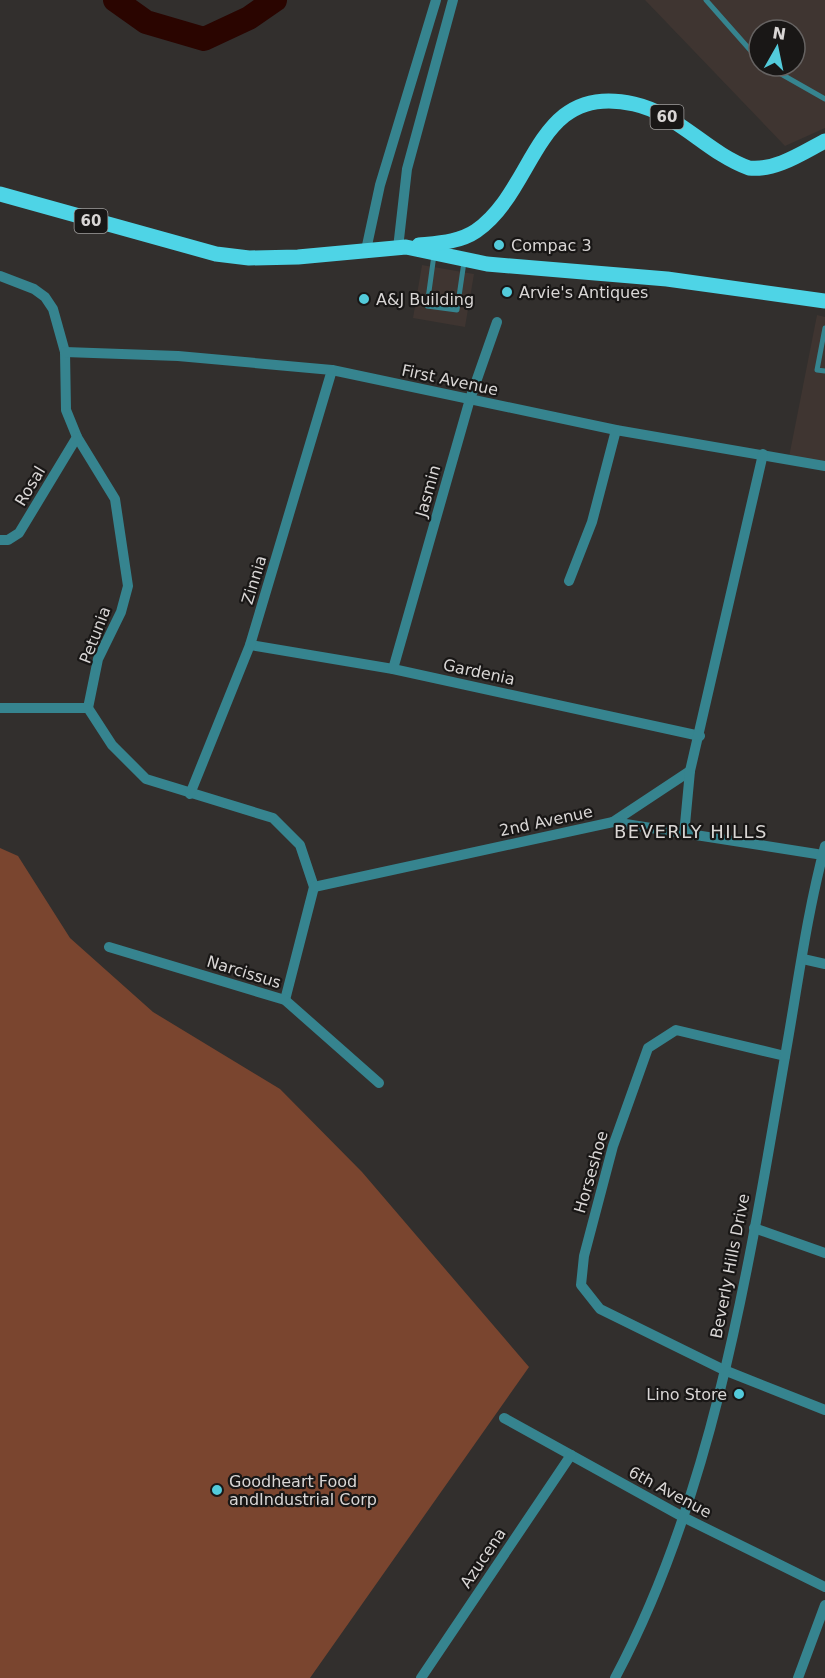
<svg xmlns="http://www.w3.org/2000/svg" width="825" height="1678" font-family="'DejaVu Sans',sans-serif">
  <rect width="100%" height="100%" fill="#322f2d"/>
  <g fill="#3f3531" fill-rule="evenodd">
    <path d="M645,0H825V128L785,146ZM759,30H795V66H759Z"/>
    <path d="M422,265L474,274L465,327L413,318Z"/>
    <path d="M817,315L825,317V463L789,457Z"/>
  </g>
  <path fill="#7a452f" d="M0,848L18,856L70,938L153,1012L280,1089L362,1172L529,1367L310,1678H0Z"/>
  <g fill="none" stroke-linecap="round" stroke-linejoin="round">
    <path stroke="#2a0500" stroke-width="24" d="M115,0L146,22L204,39L249,18L275,0"/>
    <g stroke="#36848f" stroke-width="5">
      <path d="M706,0L759,60"/>
      <path d="M767,66L825,99"/>
      <path d="M434,255L427,306L457,310L464,262"/>
      <path d="M825,328L817,370L825,371"/>
    </g>
    <g stroke="#36848f" stroke-width="10">
      <path d="M398,248L407,169L453,0"/>
      <path d="M366,250L380,185L436,0"/>
      <path d="M0,276L34,289L45,297L53,309L65,352L66,410L77,437L115,499L128,586L121,612L98,659L88,708L112,745L146,779L273,818L300,845L314,887L285,1000"/>
      <path d="M65,352L178,356L332,370L616,430L825,466"/>
      <path d="M0,540H8L19,533L77,437"/>
      <path d="M569,581L592,522L616,430"/>
      <path d="M250,645L393,669L700,736"/>
      <path d="M393,669L470,399L497,322"/>
      <path d="M0,708H88"/>
      <path d="M190,794L250,645L332,370"/>
      <path d="M613,822L690,771"/>
      <path d="M684,835L690,771L763,454"/>
      <path d="M314,887L613,822L823,855"/>
      <path d="M109,947L285,1000L379,1083"/>
      <path d="M803,959L825,964"/>
      <path d="M785,1056L676,1030L648,1048L613,1146L584,1256L581,1285L600,1309L724,1370L825,1410"/>
      <path d="M754,1228L825,1253"/>
      <path d="M504,1418L683,1517L825,1587"/>
      <path d="M421,1678L571,1455"/>
      <path d="M615,1678C715,1491 750,1258 786,1051C798,983 807,913 825,846"/>
      <path d="M798,1678L825,1605"/>
    </g>
    <g stroke="#4ed4e6" stroke-width="15">
      <path d="M0,194L216,254L249,258L298,257L406,247L487,264L667,279L825,301"/>
      <path d="M419,245C438,243 460,242 476,231C537,189 534,81 634,104C679,114 707,153 749,168C776,171 802,153 825,141"/>
    </g>
  </g>
  <g fill="#53cbdb" stroke="#191716" stroke-width="2">
    <circle cx="499" cy="245" r="6"/>
    <circle cx="507" cy="292" r="6"/>
    <circle cx="364" cy="299" r="6"/>
    <circle cx="739" cy="1394" r="6"/>
    <circle cx="217" cy="1490" r="6"/>
  </g>
  <g text-anchor="middle" dominant-baseline="central" stroke-width="4.5" stroke-linejoin="round" paint-order="stroke">
    <g fill="#191716" stroke="#9f9d9c" stroke-width="1.5">
      <rect x="650.5" y="105" width="33" height="24" rx="4.5"/>
      <rect x="74.5" y="209" width="33" height="24" rx="4.5"/>
    </g>
    <g font-size="15" font-weight="bold" fill="#d9d6d5">
      <text x="667" y="117">60</text>
      <text x="91" y="221">60</text>
    </g>
    <g font-size="16" fill="#d9d6d5" stroke="#191716" text-anchor="start">
      <text x="511" y="245">Compac 3</text>
      <text x="519" y="292">Arvie's Antiques</text>
      <text x="376" y="299">A&amp;J Building</text>
      <text x="727" y="1394" text-anchor="end">Lino Store</text>
      <text x="229" y="1481">Goodheart Food<tspan x="229" dy="18">andIndustrial Corp</tspan></text>
    </g>
    <g font-size="16" fill="#d9d6d5" stroke="#191716">
      <text transform="translate(450 380) rotate(12)">First Avenue</text>
      <text transform="translate(30 486) rotate(-59)">Rosal</text>
      <text transform="translate(428 491) rotate(-74)">Jasmin</text>
      <text transform="translate(254 580) rotate(-73)">Zinnia</text>
      <text transform="translate(95 635) rotate(-69)">Petunia</text>
      <text transform="translate(479 672) rotate(12)">Gardenia</text>
      <text transform="translate(546 821) rotate(-12)">2nd Avenue</text>
      <text transform="translate(244 972) rotate(17)">Narcissus</text>
      <text transform="translate(591 1172) rotate(-74)">Horseshoe</text>
      <text transform="translate(730 1266) rotate(-79)">Beverly Hills Drive</text>
      <text transform="translate(670 1492) rotate(28)">6th Avenue</text>
      <text transform="translate(483 1558) rotate(-56)">Azucena</text>
    </g>
    <g font-size="18" letter-spacing="1.5" fill="#dad6d4" stroke="#191716">
      <text x="691" y="831">BEVERLY HILLS</text>
    </g>
  </g>
  <g transform="translate(777 48) rotate(9)"><circle r="28" fill="#191716" stroke="#666362" stroke-width="1.5"/>
  <path d="M0-4.5L10 22L0 15L-10 22Z" fill="#53cbdb"/>
  <text y="-9" font-size="16" font-weight="bold" text-anchor="middle" fill="#d9d6d5">N</text>
  </g>
</svg>
